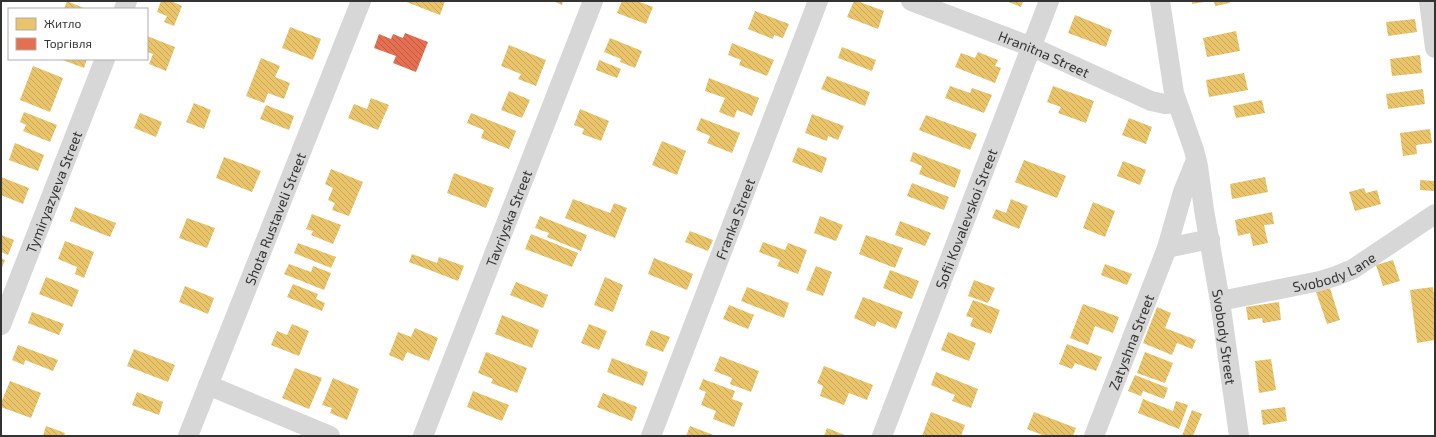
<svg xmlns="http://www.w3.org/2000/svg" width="1436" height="437" font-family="'Exo 2',sans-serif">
  <defs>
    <pattern id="homes-back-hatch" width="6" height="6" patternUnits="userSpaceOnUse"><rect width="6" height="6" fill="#e9c46a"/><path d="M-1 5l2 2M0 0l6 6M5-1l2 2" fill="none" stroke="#c8a95c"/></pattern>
    <pattern id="shops-back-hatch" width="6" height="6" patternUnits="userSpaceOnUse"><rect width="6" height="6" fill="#e76f51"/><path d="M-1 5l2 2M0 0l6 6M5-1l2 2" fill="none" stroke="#bc5c44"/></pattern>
  </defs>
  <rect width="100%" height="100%" fill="#fff"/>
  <g fill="url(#homes-back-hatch)">
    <path d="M67,1L86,9H64Z"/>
    <path d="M161,1H171L182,6L174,26L164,22L167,16L157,12Z"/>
    <path d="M404,1H445L440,15Z"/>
    <path d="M553,1H563L562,5Z"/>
    <path d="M622,1H637L653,7L646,24L617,13Z"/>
    <path d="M854,1H857L884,11L878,29L847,17Z"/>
    <path d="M1006,1H1023L1021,7Z"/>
    <path d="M1192,1H1204V2L1192,4Z"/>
    <path d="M1214,1H1230V3L1215,6Z"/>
    <path d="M755,11L789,24L783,38L774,35L773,39L748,29Z"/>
    <path d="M1075,15L1112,30L1106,47L1068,33Z"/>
    <path d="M1415,19L1417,32L1388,36L1386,22Z"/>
    <path d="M290,27L321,39L313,60L282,48Z"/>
    <path d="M1236,31L1240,51L1207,57L1203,38Z"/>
    <path d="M147,36L175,47L166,71L149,64L153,54L147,52Z"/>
    <path d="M610,38L642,51L635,68L620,62L621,59L604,52Z"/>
    <path d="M732,43L774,60L767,76L739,65L741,60L728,55Z"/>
    <path d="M509,45L546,60L536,86L518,79L521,74L501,66Z"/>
    <path d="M842,47L876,60L872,71L838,58Z"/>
    <path d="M978,52L998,60L995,66L1001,68L995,83L955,67L961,53L975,58Z"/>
    <path d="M1420,55L1422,73L1392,76L1390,59Z"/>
    <path d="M261,58L280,66L275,77L290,83L284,99L268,93L264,103L246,96Z"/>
    <path d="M60,59H87L84,68Z"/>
    <path d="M599,60L621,69L617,78L596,70Z"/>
    <path d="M33,66L63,78L50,112L20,100Z"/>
    <path d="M1244,73L1248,90L1209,97L1206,80Z"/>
    <path d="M827,76L870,92L865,106L821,89Z"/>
    <path d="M709,78L759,98L752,116L737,110L734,118L719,112L725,98L705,91Z"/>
    <path d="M950,86L970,93L972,88L992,95L984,113L945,98Z"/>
    <path d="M1053,86L1094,101L1086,123L1058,113L1061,107L1047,102Z"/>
    <path d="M1423,89L1425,104L1388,109L1386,94Z"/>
    <path d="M509,91L530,100L522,118L501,110Z"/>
    <path d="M371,98L389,105L378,130L348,118L354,104L367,109Z"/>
    <path d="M1262,100L1265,113L1236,118L1233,106Z"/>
    <path d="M194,103L211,110L204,129L186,122Z"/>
    <path d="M266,105L294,116L289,130L260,119Z"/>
    <path d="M580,109L609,121L601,141L582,134L584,129L574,125Z"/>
    <path d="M24,112L57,125L50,142L23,131L26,125L20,122Z"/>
    <path d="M140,113L162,122L156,137L134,128Z"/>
    <path d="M471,113L516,131L509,149L481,138L484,130L467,123Z"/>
    <path d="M812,114L844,126L838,140L828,136L827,141L805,133Z"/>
    <path d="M926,115L977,134L970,150L919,130Z"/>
    <path d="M701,118L740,133L732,153L707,143L710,136L696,130Z"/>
    <path d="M1129,118L1152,127L1146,144L1122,135Z"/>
    <path d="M1430,129L1432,143L1416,145L1417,154L1403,156L1400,133Z"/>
    <path d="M662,141L686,151L677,175L652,165Z"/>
    <path d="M15,143L44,155L38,171L9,160Z"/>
    <path d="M798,147L827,158L822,173L792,162Z"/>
    <path d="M913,152L961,170L955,188L919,174L922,166L910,161Z"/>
    <path d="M224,157L261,171L252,192L216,178Z"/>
    <path d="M1024,160L1066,176L1057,198L1015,182Z"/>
    <path d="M1123,161L1146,170L1140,185L1117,176Z"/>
    <path d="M331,169L363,182L349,216L332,210L335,203L328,200L333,188L325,184Z"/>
    <path d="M454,173L494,188L486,208L447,193Z"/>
    <path d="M1,177L29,188L23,204L1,195Z"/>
    <path d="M1265,177L1268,192L1232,199L1230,184Z"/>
    <path d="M1420,180L1434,181V191L1420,190Z"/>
    <path d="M912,183L949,197L944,210L907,196Z"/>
    <path d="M1364,188L1366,193L1377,190L1381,204L1355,211L1349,192Z"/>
    <path d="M573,199L610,213L614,203L627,208L615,238L565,218Z"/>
    <path d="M1011,199L1028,206L1019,229L992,218L996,209L1006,213Z"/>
    <path d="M1093,202L1115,211L1105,237L1083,228Z"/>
    <path d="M75,207L116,223L110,237L70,221Z"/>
    <path d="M1272,212L1274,224L1264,225L1268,243L1253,246L1250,233L1238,236L1235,220Z"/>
    <path d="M312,214L341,225L333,244L311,235L313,231L306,229Z"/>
    <path d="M540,216L587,235L581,251L547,237L549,233L535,228Z"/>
    <path d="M820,216L843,225L836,241L814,233Z"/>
    <path d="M187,218L215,228L207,248L179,238Z"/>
    <path d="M900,221L931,233L925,246L895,235Z"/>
    <path d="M690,231L713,240L708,251L685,242Z"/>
    <path d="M531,234L578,253L572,267L525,249Z"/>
    <path d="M1,235L14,240L8,255L1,252Z"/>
    <path d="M866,235L903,248L895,268L859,254Z"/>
    <path d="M65,241L94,252L84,278L75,274L77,267L58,259Z"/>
    <path d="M763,242L785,250L788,243L807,250L798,274L777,266L780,260L759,252Z"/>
    <path d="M298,243L336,257L331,268L294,253Z"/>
    <path d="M412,254L437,263L439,257L464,266L458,281L409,262Z"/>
    <path d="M1,258L5,260L1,270Z"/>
    <path d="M654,258L693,274L687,290L648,274Z"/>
    <path d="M1393,260L1400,281L1383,286L1376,265Z"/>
    <path d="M289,264L311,272L313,266L331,273L324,290L284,274Z"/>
    <path d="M1105,264L1132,274L1127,285L1101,275Z"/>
    <path d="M816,266L832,272L823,296L806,290Z"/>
    <path d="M890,270L919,281L912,299L883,288Z"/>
    <path d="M46,277L79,290L72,307L39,294Z"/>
    <path d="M605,277L623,285L613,312L594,305Z"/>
    <path d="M974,280L995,288L988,303L968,296Z"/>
    <path d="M516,282L548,295L543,308L510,295Z"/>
    <path d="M293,284L318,294L316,299L325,303L322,311L287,297Z"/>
    <path d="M185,286L214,298L208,314L179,302Z"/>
    <path d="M747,287L789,303L784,318L741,301Z"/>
    <path d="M1433,287L1435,303V340L1417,343L1410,290Z"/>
    <path d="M1330,288L1340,320L1327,324L1316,292Z"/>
    <path d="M863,297L903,312L896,329L877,321L875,327L854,318Z"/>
    <path d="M973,300L1000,310L991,334L970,326L973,318L966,316Z"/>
    <path d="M1279,302L1281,320L1263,323L1262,318L1248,320L1246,307Z"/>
    <path d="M1083,304L1119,317L1113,333L1095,326L1088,345L1070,338Z"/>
    <path d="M729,305L754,315L748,329L723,319Z"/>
    <path d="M1157,307L1171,313L1165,328L1196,340L1192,349L1177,343L1172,355L1143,343Z"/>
    <path d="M32,312L64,324L59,335L28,323Z"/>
    <path d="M502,315L539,330L532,348L495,334Z"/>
    <path d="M292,324L309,331L299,356L271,345L277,331L287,335Z"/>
    <path d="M589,324L607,331L599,350L581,343Z"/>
    <path d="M415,328L438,338L429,361L407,352L403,361L389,355L398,332L411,337Z"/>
    <path d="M651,330L670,337L663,352L645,345Z"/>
    <path d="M948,332L976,343L969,361L941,350Z"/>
    <path d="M1067,344L1102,357L1096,371L1075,363L1072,369L1059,364Z"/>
    <path d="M18,345L58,360L53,371L25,360L24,365L12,360Z"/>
    <path d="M134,349L175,365L168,382L127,366Z"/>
    <path d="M486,352L527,368L517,393L491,383L493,379L478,373Z"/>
    <path d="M1145,352L1173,363L1165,383L1137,373Z"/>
    <path d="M720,356L759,371L751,392L730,384L732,378L714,371Z"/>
    <path d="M612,358L648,372L643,386L607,372Z"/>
    <path d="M1271,359L1276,390L1259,393L1255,361Z"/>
    <path d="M824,366L873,385L867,400L849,393L844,405L820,396L823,386L817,383Z"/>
    <path d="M295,368L322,378L309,409L282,398Z"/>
    <path d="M936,372L978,389L971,408L952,401L955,395L931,385Z"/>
    <path d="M1135,375L1168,388L1164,399L1143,391L1141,396L1128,391Z"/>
    <path d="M333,378L359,389L347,420L330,413L332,408L322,405Z"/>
    <path d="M703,379L735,391L732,399L743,403L734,427L713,419L716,411L701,405L706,392L699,389Z"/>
    <path d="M10,381L41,393L31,418L1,407V403Z"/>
    <path d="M473,391L509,405L502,421L467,407Z"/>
    <path d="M137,392L163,402L159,415L132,405Z"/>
    <path d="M603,393L637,407L632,421L597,407Z"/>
    <path d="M1143,399L1173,411L1176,401L1188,405L1179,429L1138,413Z"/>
    <path d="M1285,407L1287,421L1263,425L1261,410Z"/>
    <path d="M1192,410L1202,414L1193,436H1182Z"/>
    <path d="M931,412L965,425L961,436H922Z"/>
    <path d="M1034,412L1076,428L1073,436H1045L1027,429Z"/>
    <path d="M46,426L65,433L64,436H43Z"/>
    <path d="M690,426L716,436H686Z"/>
    <path d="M827,428L847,436H824Z"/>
  </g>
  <path fill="url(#shops-back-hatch)" d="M405,33L428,42L416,72L393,63L396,56L374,48L379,34L391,39L393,34L403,38Z"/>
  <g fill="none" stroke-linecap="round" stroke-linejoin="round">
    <g stroke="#d7d7d7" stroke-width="20">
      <path id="s1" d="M911,1L1032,47L1151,101L1165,104L1177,103"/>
      <path id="s2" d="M1160,1L1174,93L1194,150L1198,166L1204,210L1220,301L1239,436"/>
      <path d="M1429,1L1435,48"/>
      <path d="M124,9L127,1"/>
      <path d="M1196,160L1183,192L1167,248L1210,239"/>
      <path id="s3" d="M1220,301L1320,281L1336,276L1353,269L1435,214"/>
      <path id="s4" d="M1,325L105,59"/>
      <path d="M208,385L330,436"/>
      <path id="s5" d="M188,436L361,1"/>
      <path id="s6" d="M423,436L593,1"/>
      <path id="s7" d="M651,436L818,1"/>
      <path id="s8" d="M882,436L1049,1"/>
      <path id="s9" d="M1094,436L1167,248"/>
    </g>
  </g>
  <g text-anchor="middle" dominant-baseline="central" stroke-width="4" stroke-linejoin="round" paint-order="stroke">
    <g font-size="14" fill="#333" stroke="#fff">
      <text stroke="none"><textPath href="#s1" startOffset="143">Hranitna Street</textPath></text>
      <text stroke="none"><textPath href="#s4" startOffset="143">Tymiryazyeva Street</textPath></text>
      <text stroke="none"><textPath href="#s5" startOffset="234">Shota Rustaveli Street</textPath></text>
      <text stroke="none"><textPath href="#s7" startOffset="233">Franka Street</textPath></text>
      <text stroke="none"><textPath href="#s6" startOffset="234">Tavriyska Street</textPath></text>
      <text stroke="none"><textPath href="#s8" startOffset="233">Sofii Kovalevskoi Street</textPath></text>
      <text stroke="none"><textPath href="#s3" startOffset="118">Svobody Lane</textPath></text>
      <text stroke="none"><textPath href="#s2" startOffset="343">Svobody Street</textPath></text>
      <text stroke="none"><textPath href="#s9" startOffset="101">Zatyshna Street</textPath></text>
    </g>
  </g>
  <rect width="1436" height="437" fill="none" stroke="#333333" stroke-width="4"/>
  <rect x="8" y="8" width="140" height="52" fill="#ffffff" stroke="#adadad"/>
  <rect x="16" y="18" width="20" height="12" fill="#e9c46a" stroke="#adadad"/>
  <text x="44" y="28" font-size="12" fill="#333333">Житло</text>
  <rect x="16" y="38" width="20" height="12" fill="#e76f51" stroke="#adadad"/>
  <text x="44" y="48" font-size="12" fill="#333333">Торгівля</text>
</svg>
